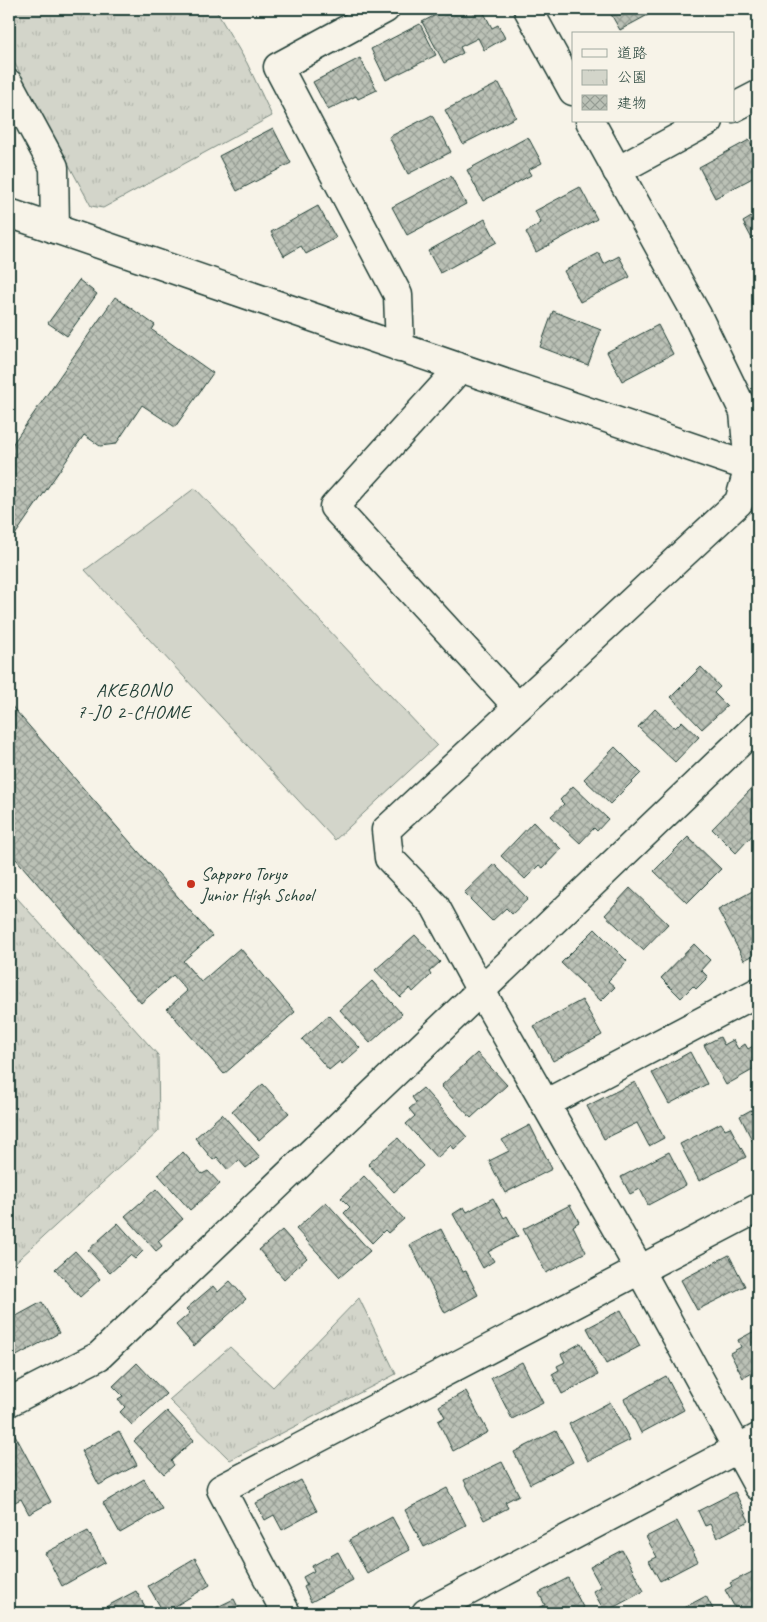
<svg xmlns="http://www.w3.org/2000/svg" width="767" height="1622" font-family="Caveat,'Klee One',sans-serif">
  <defs>
    <pattern id="park-tufts" width="24" height="20" patternUnits="userSpaceOnUse" patternTransform="scale(1.25)"><rect width="24" height="20" fill="#d3d5ca"/><path d="M3 7l-1-3M5 7V3M7 7l1-3M15 17l-1-3M17 17v-4M19 17l1-3" fill="none" stroke="#b5b8ae"/></pattern>
    <pattern id="building-cross-hatch" width="8" height="8" patternUnits="userSpaceOnUse" patternTransform="scale(1.25)"><rect width="8" height="8" fill="#bbc1b6"/><path d="M0 0l8 8M0 8l8-8" fill="none" stroke="#979e95"/></pattern>
  </defs>
  <rect width="100%" height="100%" fill="#f7f3e8"/>
  <filter id="ink" filterUnits="userSpaceOnUse"><feTurbulence type="fractalNoise" baseFrequency=".02" numOctaves="2"/><feDisplacementMap in="SourceGraphic" scale="10" xChannelSelector="R" yChannelSelector="G"/><feConvolveMatrix kernelMatrix="1 2 1 2 8 2 1 2 1" color-interpolation-filters="sRGB"/></filter>
  <g filter="url(#ink)">
    <g fill="url(#park-tufts)" stroke="#79897f">
      <path d="M9,9H215L247,63L272,116L103,208L91,206L9,53Z"/>
      <path d="M9,889L158,1055L159,1131L9,1268Z"/>
      <path d="M359,1298L396,1374L230,1460L169,1400L230,1347L273,1387Z"/>
    </g>
    <path fill="#d3d5ca" stroke="#79897f" d="M195,488L437,745L335,840L85,570Z"/>
    <g fill="url(#building-cross-hatch)" stroke="#1f3d34">
      <path d="M447,9H482L492,28L498,25L505,38L484,50L478,38L460,47L463,53L444,63L422,22Z"/>
      <path d="M608,9H659L620,30Z"/>
      <path d="M420,24L436,55L386,80L371,49Z"/>
      <path d="M360,58L377,90L358,99L356,96L328,110L313,82Z"/>
      <path d="M499,83L516,117L463,144L445,110Z"/>
      <path d="M432,115L451,152L408,174L389,137Z"/>
      <path d="M273,128L291,163L237,191L219,156Z"/>
      <path d="M528,137L542,163L528,170L531,175L483,201L467,170Z"/>
      <path d="M749,140L758,156V175L715,198L699,167Z"/>
      <path d="M451,176L466,204L407,235L392,207Z"/>
      <path d="M580,187L597,219L536,252L526,232L541,223L535,211Z"/>
      <path d="M318,206L336,238L306,254L301,246L284,256L271,232Z"/>
      <path d="M758,213V250L743,222Z"/>
      <path d="M485,219L497,242L440,273L428,251Z"/>
      <path d="M599,253L604,264L619,256L630,277L580,302L564,271Z"/>
      <path d="M79,280L97,294L67,336L48,323Z"/>
      <path d="M115,297L155,325L152,330L213,373L175,427L142,405L116,444L100,446L84,435L15,535L9,530V449Z"/>
      <path d="M553,311L601,330L588,365L540,347Z"/>
      <path d="M658,325L673,354L622,381L607,352Z"/>
      <path d="M701,667L720,687L714,693L727,706L702,729L671,697Z"/>
      <path d="M9,703L212,936L183,961L201,982L240,948L295,1012L224,1074L167,1009L187,991L173,975L141,1003L9,851Z"/>
      <path d="M655,709L675,728L682,721L699,737L675,762L638,727Z"/>
      <path d="M615,747L641,773L610,804L584,779Z"/>
      <path d="M756,784L758,786V829L736,853L712,829Z"/>
      <path d="M573,786L608,819L597,831L594,828L580,843L551,816L564,804L560,800Z"/>
      <path d="M533,822L561,849L543,868L539,865L525,879L501,856Z"/>
      <path d="M688,837L721,869L687,903L654,871Z"/>
      <path d="M494,864L528,899L512,914L506,908L492,921L464,893Z"/>
      <path d="M630,888L668,924L643,950L605,915Z"/>
      <path d="M758,888V939L751,943L756,954L744,960L718,910Z"/>
      <path d="M595,929L627,961L608,981L615,987L601,1001L561,963Z"/>
      <path d="M415,935L440,962L429,972L431,975L413,992L410,988L400,997L375,970Z"/>
      <path d="M694,944L710,960L701,970L708,977L696,989L693,986L681,998L661,978Z"/>
      <path d="M372,981L402,1014L370,1043L340,1010Z"/>
      <path d="M582,1000L602,1035L553,1061L534,1026Z"/>
      <path d="M329,1015L360,1048L342,1064L340,1061L329,1070L302,1039Z"/>
      <path d="M720,1037L724,1045L733,1040L738,1049L745,1044L748,1049L758,1043V1067L726,1085L704,1045Z"/>
      <path d="M690,1052L707,1084L669,1104L652,1073Z"/>
      <path d="M477,1053L507,1085L471,1118L441,1086Z"/>
      <path d="M635,1082L664,1138L649,1146L637,1123L604,1139L587,1106Z"/>
      <path d="M263,1084L289,1113L259,1140L232,1111Z"/>
      <path d="M423,1088L467,1137L454,1149L451,1145L437,1158L406,1124L415,1116L409,1109L416,1103L412,1097Z"/>
      <path d="M758,1106V1152L740,1116Z"/>
      <path d="M222,1114L260,1157L246,1168L239,1160L228,1170L217,1157L213,1160L195,1138Z"/>
      <path d="M721,1123L725,1129L730,1127L746,1157L699,1181L680,1144Z"/>
      <path d="M530,1125L552,1169L505,1193L489,1161L509,1151L502,1140Z"/>
      <path d="M398,1138L423,1166L394,1192L368,1164Z"/>
      <path d="M183,1152L202,1174L208,1171L220,1184L190,1210L158,1174Z"/>
      <path d="M669,1152L686,1185L648,1205L640,1189L630,1194L621,1177Z"/>
      <path d="M364,1176L404,1219L388,1233L385,1230L372,1243L344,1213L350,1207L341,1198Z"/>
      <path d="M156,1189L183,1219L158,1241L162,1246L156,1251L125,1216Z"/>
      <path d="M493,1198L504,1218L507,1216L518,1236L488,1252L494,1261L483,1268L453,1214L464,1207L467,1212Z"/>
      <path d="M326,1202L370,1251L340,1277L296,1229Z"/>
      <path d="M570,1205L579,1222L573,1226L586,1252L546,1273L523,1229Z"/>
      <path d="M118,1223L143,1251L135,1259L130,1255L110,1273L88,1250Z"/>
      <path d="M441,1229L463,1272L466,1271L478,1295L445,1313L410,1245Z"/>
      <path d="M282,1230L307,1258L284,1279L259,1250Z"/>
      <path d="M758,1240V1254L753,1242Z"/>
      <path d="M75,1251L100,1279L80,1297L55,1269Z"/>
      <path d="M729,1255L745,1286L697,1310L681,1280Z"/>
      <path d="M230,1281L246,1299L194,1346L176,1325L190,1313L186,1309L213,1286L218,1292Z"/>
      <path d="M42,1302L59,1333L9,1360V1320Z"/>
      <path d="M621,1310L640,1346L606,1364L587,1328Z"/>
      <path d="M758,1329V1370L743,1378L730,1353L741,1347L738,1340Z"/>
      <path d="M581,1343L598,1375L562,1394L552,1374L559,1370L557,1366L565,1362L561,1354Z"/>
      <path d="M522,1362L543,1403L512,1419L491,1378Z"/>
      <path d="M137,1363L166,1394L132,1425L120,1412L125,1407L118,1399L123,1396L113,1386Z"/>
      <path d="M666,1376L684,1410L641,1433L624,1399Z"/>
      <path d="M466,1391L488,1432L453,1451L438,1421L445,1417L439,1406Z"/>
      <path d="M610,1402L630,1440L588,1461L569,1424Z"/>
      <path d="M167,1411L194,1440L171,1461L174,1465L164,1474L134,1441Z"/>
      <path d="M13,1431L51,1502L29,1514L21,1499L9,1505V1433Z"/>
      <path d="M119,1431L137,1465L99,1485L81,1451Z"/>
      <path d="M556,1431L573,1462L530,1484L514,1452Z"/>
      <path d="M502,1462L519,1495L505,1502L508,1508L484,1520L464,1480Z"/>
      <path d="M144,1479L162,1509L120,1533L103,1503Z"/>
      <path d="M301,1480L317,1511L282,1530L274,1515L265,1520L256,1503Z"/>
      <path d="M447,1488L466,1525L424,1547L405,1510Z"/>
      <path d="M735,1492L749,1521L717,1538L710,1524L705,1526L698,1511Z"/>
      <path d="M392,1517L410,1550L367,1573L349,1540Z"/>
      <path d="M677,1521L698,1561L660,1581L649,1561L657,1557L646,1537Z"/>
      <path d="M88,1531L105,1562L62,1586L45,1553Z"/>
      <path d="M622,1550L644,1591L605,1612L593,1591L601,1587L590,1567Z"/>
      <path d="M338,1552L353,1580L311,1602L304,1587L307,1585L303,1577L314,1571L312,1566Z"/>
      <path d="M195,1558L210,1585L164,1613L148,1586Z"/>
      <path d="M758,1569V1613H738L725,1590L732,1586L730,1583Z"/>
      <path d="M568,1578L586,1613H541L539,1608L545,1605L539,1593Z"/>
      <path d="M136,1591L149,1613H94Z"/>
      <path d="M706,1596L715,1613H674Z"/>
      <path d="M234,1599L241,1613H205Z"/>
    </g>
    <g fill="none" stroke-linecap="round" stroke-linejoin="round">
      <g stroke="#1f3d34" stroke-width="31">
        <g id="street">
          <path d="M385,9L278,67L398,295L400,348"/>
          <path d="M528,9L573,91"/>
          <path d="M9,84L54,167L55,229"/>
          <path d="M733,108L758,95"/>
          <path d="M590,121L697,315L744,412L749,467L739,502L386,830L389,858L435,906L481,991L640,1270L758,1486"/>
          <path d="M617,171L709,121"/>
          <path d="M460,368L334,507L518,707"/>
          <path d="M545,1104L758,992"/>
          <path d="M9,1402L99,1356L758,725"/>
          <path d="M286,1613L221,1489L758,1208"/>
          <path d="M426,1613L758,1438"/>
        </g>
      </g>
      <g stroke="#1f3d34" stroke-width="31">
        <path id="secondary" d="M9,213L758,470"/>
      </g>
      <use href="#street" stroke="#f7f3e8" stroke-width="28"/>
      <use href="#secondary" stroke="#f7f3e8" stroke-width="28"/>
    </g>
  </g>
  <circle fill="#c8321e" stroke="#f7f3e8" stroke-width="2" cx="191" cy="884" r="5"/>
  <g text-anchor="middle" dominant-baseline="central" stroke-width="4" stroke-linejoin="round" paint-order="stroke">
    <g font-size="18" fill="#1f3d34" stroke="#f7f3e8" text-anchor="start">
      <text x="201" y="874">Sapporo Toryo<tspan x="201" dy="21">Junior High School</tspan></text>
    </g>
    <g font-size="19" letter-spacing="1" fill="#1f3d34" stroke="#f7f3e8">
      <text x="134" y="690">AKEBONO<tspan x="134" dy="22">7-JO 2-CHOME</tspan></text>
    </g>
  </g>
  <rect width="767" height="1622" fill="none" stroke="#f7f3e8" stroke-width="30"/>
  <rect x="15" y="15" width="737" height="1592" fill="none" stroke="#1f3d34" stroke-width="2" filter="url(#ink)"/>
  <rect x="572" y="32" width="162" height="90" fill="#f7f3e8" stroke="#a1aaa0"/>
  <rect x="582" y="49" width="25" height="8" fill="#f7f3e8" stroke="#a1aaa0"/>
  <text x="617" y="58" font-size="15" fill="#1f3d34">道路</text>
  <rect x="582" y="70" width="25" height="15" fill="url(#park-tufts)" stroke="#a1aaa0"/>
  <text x="617" y="82" font-size="15" fill="#1f3d34">公園</text>
  <rect x="582" y="95" width="25" height="15" fill="url(#building-cross-hatch)" stroke="#a1aaa0"/>
  <text x="617" y="108" font-size="15" fill="#1f3d34">建物</text>
</svg>
